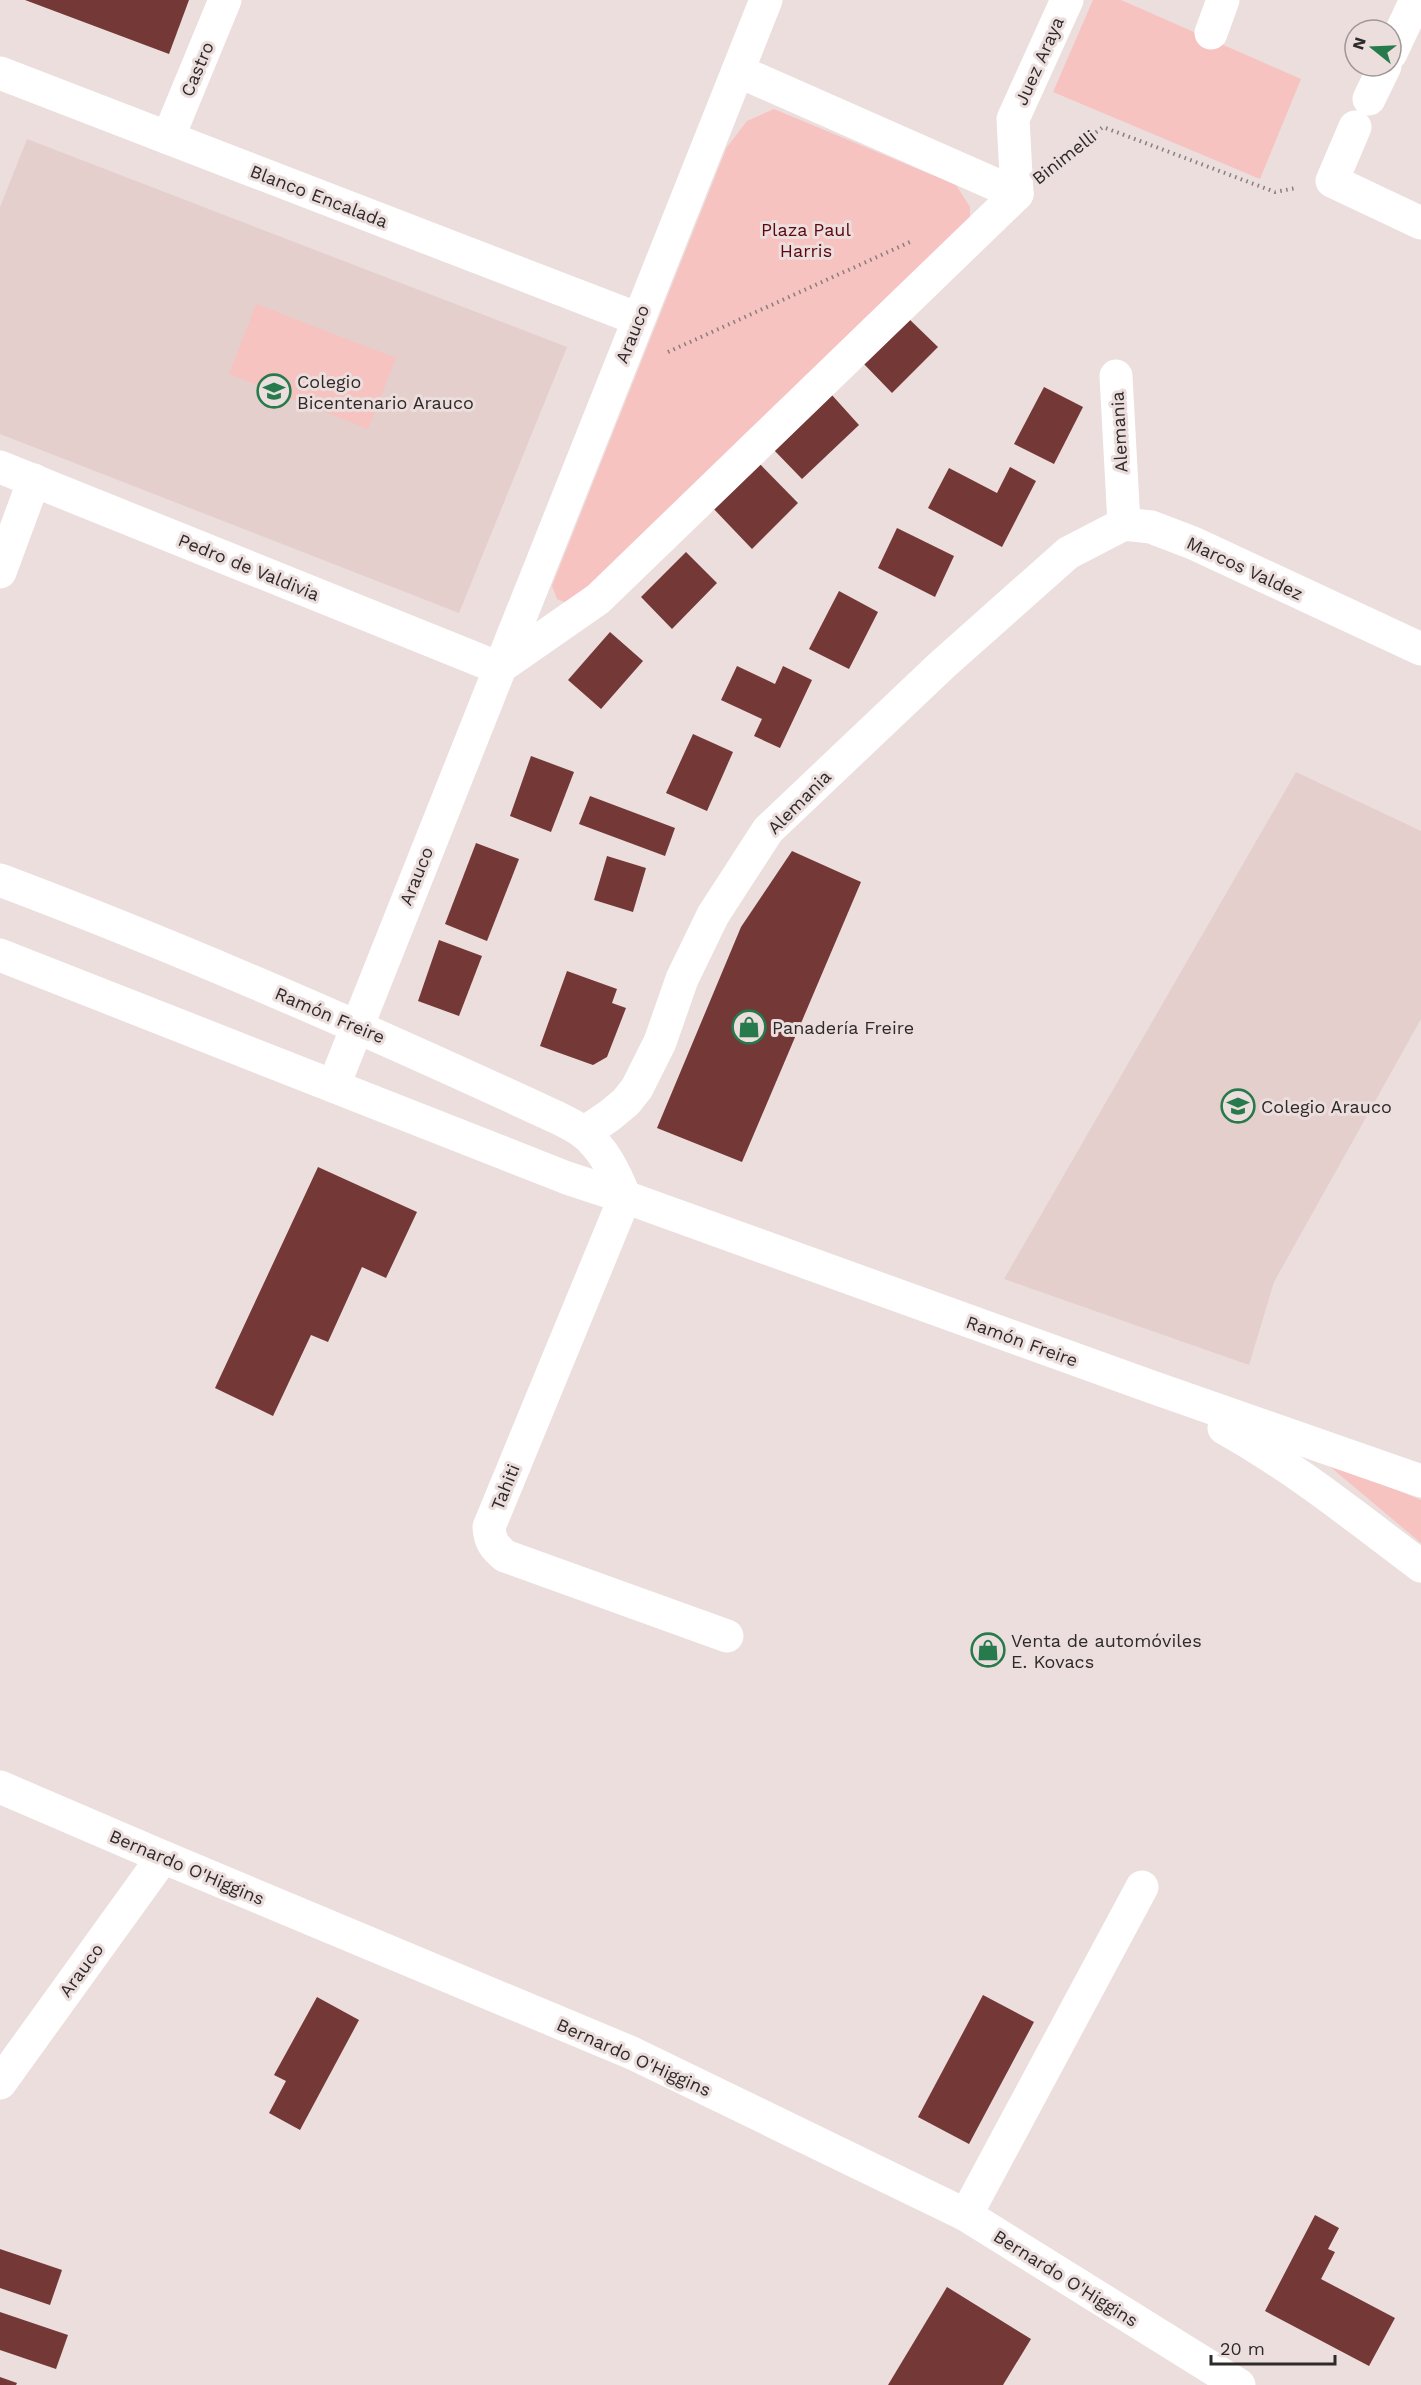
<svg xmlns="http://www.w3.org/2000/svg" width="1421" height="2385" font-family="'Work Sans',sans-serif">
  <rect width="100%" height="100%" fill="#ebdedd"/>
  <g fill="#e4cfcd">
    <path d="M27,139L567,347L459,613L0,434V207Z"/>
    <path d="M1296,772L1421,831V1019L1274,1282L1249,1365L1004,1279Z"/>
  </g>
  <g fill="#f6c3c0">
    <path d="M1093,0H1121L1301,79L1260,179L1053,92Z"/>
    <path d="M774,109L956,185L970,207V231L572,605L557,599L552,586L727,147L747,121Z"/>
    <path d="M256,304L396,358L368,429L229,374Z"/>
    <path d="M1321,1459L1421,1500V1543Z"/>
  </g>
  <g fill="#743836">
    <path d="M25,0H189L169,54Z"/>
    <path d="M906,316L938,347L892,393L861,361Z"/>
    <path d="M1044,387L1083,407L1054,464L1014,444Z"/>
    <path d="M831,394L859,425L802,479L772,448Z"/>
    <path d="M756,460L798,503L752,549L710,505Z"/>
    <path d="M1010,467L1036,481L1002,547L928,508L949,468L997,493Z"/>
    <path d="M897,528L954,556L935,597L878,568Z"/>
    <path d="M686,552L717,583L672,629L641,597Z"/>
    <path d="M839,591L878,612L849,669L809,649Z"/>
    <path d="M610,632L643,661L601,709L568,680Z"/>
    <path d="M737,666L775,684L783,666L812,680L780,748L754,736L762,719L721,700Z"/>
    <path d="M693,734L733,752L707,811L666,793Z"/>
    <path d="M531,756L574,772L551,832L510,816Z"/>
    <path d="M590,796L675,828L665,856L579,824Z"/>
    <path d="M476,843L519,859L487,941L445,924Z"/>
    <path d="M792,851L861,882L742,1162L657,1128L741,927Z"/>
    <path d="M607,856L646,868L633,912L594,900Z"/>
    <path d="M439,940L482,956L459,1016L418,1001Z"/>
    <path d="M567,971L617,989L612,1003L626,1008L607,1057L593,1065L540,1046Z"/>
    <path d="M318,1167L417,1212L386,1278L362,1267L328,1342L311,1335L273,1416L215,1388Z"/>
    <path d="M983,1995L1034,2022L969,2144L918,2117Z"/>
    <path d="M317,1997L359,2020L300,2130L269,2113L286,2081L274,2075Z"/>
    <path d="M1315,2215L1339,2228L1328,2249L1335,2252L1321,2279L1395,2318L1369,2366L1265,2311Z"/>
    <path d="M0,2249L62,2270L50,2305L0,2288Z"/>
    <path d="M947,2287L1031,2339L1003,2385H888Z"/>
    <path d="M0,2312L68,2335L56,2369L0,2350Z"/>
    <path d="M0,2377L17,2383L16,2385H0Z"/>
  </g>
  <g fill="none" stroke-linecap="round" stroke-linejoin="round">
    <g stroke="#877e7d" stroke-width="4" stroke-dasharray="1.5 4.5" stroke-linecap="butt">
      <path d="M1053,165L1103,127L1275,192L1296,188"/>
      <path d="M668,352L910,242"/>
    </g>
    <g stroke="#fff" stroke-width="33">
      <path d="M1211,33L1223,0"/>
      <path d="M1391,53L1416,0"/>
      <path d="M738,71L1017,194"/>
      <path d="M0,73L638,319"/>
      <path d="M1369,99L1385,66"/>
      <path d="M1355,127L1332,181L1421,223"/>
      <path d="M168,138L225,0"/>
      <path d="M1017,194L1013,119L1067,0"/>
      <path d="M1116,376L1124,524"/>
      <path d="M0,467L499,668L598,599L1017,194"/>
      <path d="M0,572L34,480"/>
      <path d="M584,1133L609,1116L626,1102L637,1088L660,1042L682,979L713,915L768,830L942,665L1068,553L1124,524L1151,527L1193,543L1421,649"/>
      <path d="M625,1197L489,1527C490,1541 494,1547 505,1556L727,1636"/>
      <path d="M0,1787L163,1857L632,2053L966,2215L1239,2385"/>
      <path d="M0,2083L163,1857"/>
      <path d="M966,2215L1142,1887"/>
    </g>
    <g stroke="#fff" stroke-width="33">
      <path d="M0,880C189,951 374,1033 558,1118C566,1122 576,1127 583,1132C604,1149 615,1173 625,1197"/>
      <path d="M0,955L567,1178L625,1197L1152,1387L1421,1481"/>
      <path d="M334,1085L766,0"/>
      <path d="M1224,1428C1294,1467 1357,1518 1421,1566"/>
    </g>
  </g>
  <defs>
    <g id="school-ring" transform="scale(1.725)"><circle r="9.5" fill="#ebdedd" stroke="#267a4c" stroke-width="1.5"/><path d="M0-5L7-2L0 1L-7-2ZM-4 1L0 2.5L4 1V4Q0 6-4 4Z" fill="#267a4c"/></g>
    <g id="shop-ring" transform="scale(1.725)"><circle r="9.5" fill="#ebdedd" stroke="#267a4c" stroke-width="1.5"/><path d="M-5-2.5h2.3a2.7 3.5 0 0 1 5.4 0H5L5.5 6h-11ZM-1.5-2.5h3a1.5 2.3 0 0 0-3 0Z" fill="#267a4c"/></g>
  </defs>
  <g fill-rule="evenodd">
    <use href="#school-ring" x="274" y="391"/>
    <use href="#shop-ring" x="749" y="1027"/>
    <use href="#school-ring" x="1238" y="1106"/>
    <use href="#shop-ring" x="988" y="1650"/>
  </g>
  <g text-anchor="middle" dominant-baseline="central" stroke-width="6" stroke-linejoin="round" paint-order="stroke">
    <g font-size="18" fill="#2f2a2a" stroke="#ebdedd">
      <text transform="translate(1039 61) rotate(-66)">Juez Araya</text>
      <text transform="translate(197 69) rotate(-67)">Castro</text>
      <text transform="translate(1064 157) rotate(-38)">Binimelli</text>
      <text transform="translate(319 196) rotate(21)">Blanco Encalada</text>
      <text transform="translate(632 334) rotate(-68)">Arauco</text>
      <text transform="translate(1119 432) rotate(-93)">Alemania</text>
      <text transform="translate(249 567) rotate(22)">Pedro de Valdivia</text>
      <text transform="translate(1245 568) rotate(25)">Marcos Valdez</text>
      <text transform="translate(799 802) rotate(-45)">Alemania</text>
      <text transform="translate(416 876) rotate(-68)">Arauco</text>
      <text transform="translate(330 1015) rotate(23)">Ramón Freire</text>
      <text transform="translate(1022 1341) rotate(20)">Ramón Freire</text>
      <text transform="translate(505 1487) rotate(-68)">Tahiti</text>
      <text transform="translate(187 1867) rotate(23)">Bernardo O'Higgins</text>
      <text transform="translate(81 1970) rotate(-54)">Arauco</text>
      <text transform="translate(634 2057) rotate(24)">Bernardo O'Higgins</text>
      <text transform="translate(1066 2278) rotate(32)">Bernardo O'Higgins</text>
    </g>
    <g font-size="18" fill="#5b0610" stroke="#ebdedd">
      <text x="806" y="229">Plaza Paul<tspan x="806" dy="21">Harris</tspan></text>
    </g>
    <g font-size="18" fill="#2f2a2a" stroke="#ebdedd" text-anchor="start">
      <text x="297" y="381">Colegio<tspan x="297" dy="21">Bicentenario Arauco</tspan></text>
      <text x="772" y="1027">Panadería Freire</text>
      <text x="1261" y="1106">Colegio Arauco</text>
      <text x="1011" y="1640">Venta de automóviles<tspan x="1011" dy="21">E. Kovacs</tspan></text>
    </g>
  </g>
  <g transform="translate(1373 48) rotate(288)"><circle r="28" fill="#ebdedd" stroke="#a09695" stroke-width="1.5"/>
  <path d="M0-4.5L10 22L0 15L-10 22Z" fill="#267a4c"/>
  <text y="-9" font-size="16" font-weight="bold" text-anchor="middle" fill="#2f2a2a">N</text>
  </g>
  <path d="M1211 2355v9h124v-9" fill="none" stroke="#2f2a2a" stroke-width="3"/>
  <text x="1220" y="2355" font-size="18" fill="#2f2a2a" stroke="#ebdedd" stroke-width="4.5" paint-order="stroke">20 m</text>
</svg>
